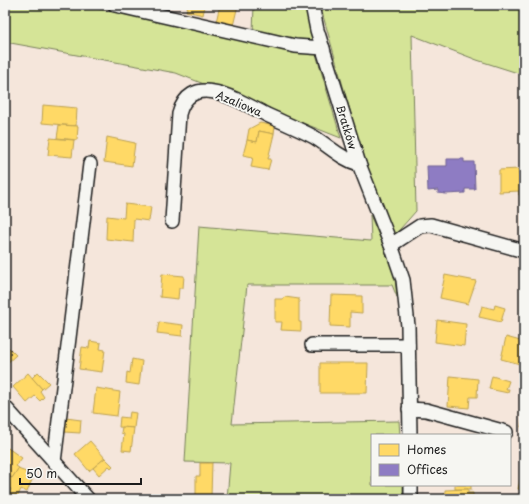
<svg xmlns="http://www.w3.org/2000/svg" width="529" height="504" font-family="'Playpen Sans',sans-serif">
  <rect width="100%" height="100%" fill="#f5e6db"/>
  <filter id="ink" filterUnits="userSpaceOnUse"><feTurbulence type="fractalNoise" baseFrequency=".025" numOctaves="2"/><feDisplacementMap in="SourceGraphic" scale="8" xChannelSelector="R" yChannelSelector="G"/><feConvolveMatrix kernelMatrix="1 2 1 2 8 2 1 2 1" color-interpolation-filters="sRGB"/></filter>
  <g filter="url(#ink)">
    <g fill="#d5e497" stroke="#78805a">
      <path d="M5,5H80L316,54L341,138L176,73L5,42Z"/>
      <path d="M254,5H305L315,43L253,32Z"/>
      <path d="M320,5H524V75L477,60L412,35L416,211L393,237L362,153Z"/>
      <path d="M370,215L394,270L397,297L392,285H247L232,424L399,421L400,435H372V485H403V499H227L230,463L185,462L199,226L371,241Z"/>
    </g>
    <g fill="#ffd966" stroke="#bba050">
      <path d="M188,5H205L203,15L186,11Z"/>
      <path d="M220,5H238L233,26L216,22Z"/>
      <path d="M43,105L77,108L76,126L42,123Z"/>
      <path d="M260,123L275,126L274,134L259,131L257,142L247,140L249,129Z"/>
      <path d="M59,125L78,126L77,140L57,138Z"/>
      <path d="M259,131L274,134L268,159H271L268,170L251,167L253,157L243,155L247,140L257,142Z"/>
      <path d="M107,137L135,143L132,166L104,162Z"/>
      <path d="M50,138L74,140L72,157L48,155Z"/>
      <path d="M519,169V175H524V195H519V191L499,192V170Z"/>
      <path d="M125,204L151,207L149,221L134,219L133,242L106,239L107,216L124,218Z"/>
      <path d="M162,274L184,276L183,288H179L178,299L160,297Z"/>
      <path d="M445,275L476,281L468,304L440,298Z"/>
      <path d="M331,295L362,296V313L350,312V327L330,326Z"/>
      <path d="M285,297L299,299V322H301V331L281,330L282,322H275V299H282Z"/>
      <path d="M495,305L505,308L501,322L479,317L482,306L494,309Z"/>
      <path d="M437,320L466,324L464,346L435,342Z"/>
      <path d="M159,322L183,325L182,336L157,333Z"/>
      <path d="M506,337L524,342V365L501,359Z"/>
      <path d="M90,341L101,343L100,349L105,350L102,372L79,369L82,347L89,348Z"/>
      <path d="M5,344L16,355L5,365Z"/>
      <path d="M132,359L142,361L139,385L126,383L127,372L130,373Z"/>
      <path d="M320,363H368L367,393H320Z"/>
      <path d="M38,372L49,383L42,389L32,378Z"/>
      <path d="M28,373L42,389L40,391L44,397L40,401L35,396L27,403L13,387Z"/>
      <path d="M450,376L478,379L477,397H470L469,408L448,406Z"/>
      <path d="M492,376L509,381L506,389H509L508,393L489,389Z"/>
      <path d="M96,388L120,392L117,416L93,413Z"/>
      <path d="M130,412L136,413L134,428L119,427L120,417L129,418Z"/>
      <path d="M524,414V428L521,427Z"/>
      <path d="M66,418L81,420L80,433L64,432Z"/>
      <path d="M122,427L134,428L131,451L122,450L124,434L121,433Z"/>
      <path d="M90,441L105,458L89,471L75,454Z"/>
      <path d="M5,446L22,458L16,466L19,468L12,478L5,473Z"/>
      <path d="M105,458L113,466L111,468L109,466L99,475L93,468Z"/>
      <path d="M200,463H212L211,497L196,496V476H200Z"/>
      <path d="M18,469L34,475L27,492L21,489L17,498L9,494L11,489L5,486V475L12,478Z"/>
      <path d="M521,477H524V490L518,489Z"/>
      <rect x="455" y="485" width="16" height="4"/>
      <path d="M468,489V493H473V499H445V490Z"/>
      <path d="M509,497V499H493V498Z"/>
    </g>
    <path fill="#8e7cc3" stroke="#6c5f91" d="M447,159H464V162H474L475,189H465V193L446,194L438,193V190L428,191L427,166H447Z"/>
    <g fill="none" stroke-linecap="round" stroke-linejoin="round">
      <g stroke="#1c1c1c" stroke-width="16">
        <g id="minor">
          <path d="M115,5L295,46L323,48"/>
          <path d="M312,5L317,30L359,164L391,245L403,280L408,326L410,435"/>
          <path d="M172,221L179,114C191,69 241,102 267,115C282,122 299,129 314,137C329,146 341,159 359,164"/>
          <path d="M391,245L420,226L431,225L524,251"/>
          <path d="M312,345H408"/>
          <path d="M5,407L88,499"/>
          <path d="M409,409L426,410L506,432"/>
          <path d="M54,462L90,164"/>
          <path d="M411,485V499"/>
        </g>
      </g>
      <use href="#minor" stroke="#f6f6f2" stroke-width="13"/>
    </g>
  </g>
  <g text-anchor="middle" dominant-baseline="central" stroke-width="4" stroke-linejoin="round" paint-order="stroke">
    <g font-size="11" fill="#1c1c1c" stroke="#f6f6f2">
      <text transform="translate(239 103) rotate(23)">Azaliowa</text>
      <text transform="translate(347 127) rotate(73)">Bratków</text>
    </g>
  </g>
  <rect width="529" height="504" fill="none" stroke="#f6f6f2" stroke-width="20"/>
  <rect x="10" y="10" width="509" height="484" fill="none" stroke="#1c1c1c" stroke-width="1.5" filter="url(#ink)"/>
  <rect x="371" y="434" width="140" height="52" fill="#f6f6f2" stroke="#9f9f9c"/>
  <rect x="379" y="444" width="20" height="12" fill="#ffd966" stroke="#9f9f9c"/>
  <text x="407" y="454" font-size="12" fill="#1c1c1c">Homes</text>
  <rect x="379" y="464" width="20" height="12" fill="#8e7cc3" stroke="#9f9f9c"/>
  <text x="407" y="474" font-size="12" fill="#1c1c1c">Offices</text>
  <path d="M20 478v6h121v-6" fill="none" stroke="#1c1c1c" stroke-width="2"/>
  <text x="26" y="478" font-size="12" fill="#1c1c1c" stroke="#f6f6f2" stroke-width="3" paint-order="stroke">50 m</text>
</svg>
